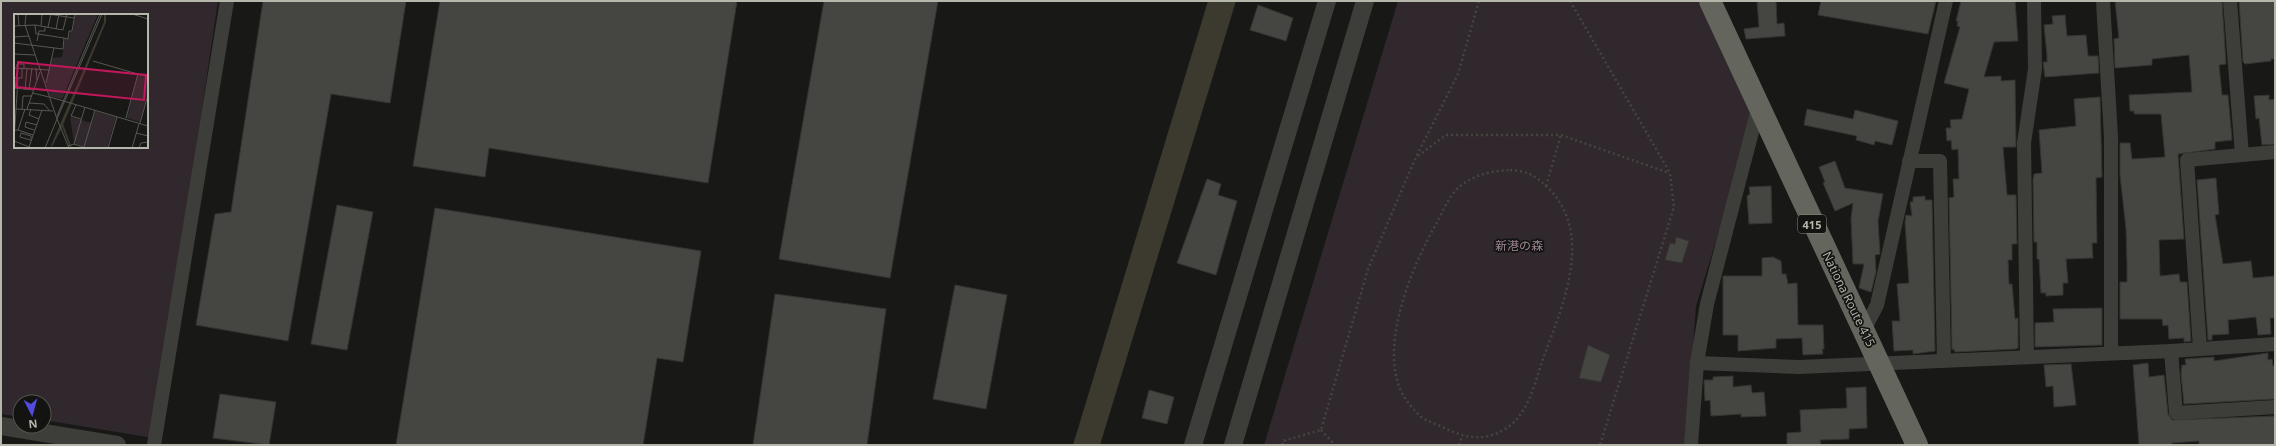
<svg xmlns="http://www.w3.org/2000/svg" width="2276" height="446" font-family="'Open Sans','Noto Sans JP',sans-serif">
  <rect width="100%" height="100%" fill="#181917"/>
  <g fill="#30282c" fill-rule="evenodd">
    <path d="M1,1H218L153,438L44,420V402H20V417L1,414ZM15,15H147V147H15Z"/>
    <path d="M1398,1H1703L1754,117L1696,306L1686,445H1264Z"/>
  </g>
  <path fill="#3c392f" d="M1208,1H1236L1100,445H1073Z"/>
  <g fill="#454642" stroke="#343532">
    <path d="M263,1H406L390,103L331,94L288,341L196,325L215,214L231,212Z"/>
    <path d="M440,1H737L708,183L489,148L485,177L413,166Z"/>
    <path d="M824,1H938L890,278L779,259Z"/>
    <path d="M1757,1H1776L1777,24L1784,23L1785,36L1746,39L1744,29L1759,27Z"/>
    <path d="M1821,1H1936L1928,34L1818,15Z"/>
    <path d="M1961,1H2015L2018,41L1994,42L1984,77L2001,76V81L2015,80L2016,147H2003L2007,195H2016L2017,244H2012V260H2008L2009,284H2012L2015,319L2018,318V348L2015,349L1955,352L1954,349L1952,350L1949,198L1954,197L1953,179H1959L1958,149L1952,150L1951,140L1947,141L1946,128H1951L1950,120L1962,119L1969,89L1944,83L1960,27L1957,26L1958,21H1956Z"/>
    <path d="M2115,1H2222L2226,64L2219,65L2222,95H2228L2232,140L2215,142V149L2178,154L2184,239L2159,240L2160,276L2179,274L2180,282H2187L2191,341L2184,342V338L2169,339L2168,325L2163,326L2162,319H2120V282H2127V264L2126,229L2120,175V143H2130L2132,159L2165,157L2161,114H2134V111H2130L2129,95L2192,92L2189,55L2152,59V65L2115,68L2114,39L2119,38Z"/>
    <path d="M2239,1H2275V59H2271V61L2245,64L2243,62Z"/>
    <path d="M1258,5L1293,18L1286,41L1250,30Z"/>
    <path d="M2065,15L2067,36L2086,35L2088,56H2098L2099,73L2045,77L2043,62H2047V55L2044,25L2053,24L2052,16Z"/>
    <path d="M2269,95V100L2275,99V144L2262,145L2259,118L2256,119L2254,96Z"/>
    <path d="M2100,97L2102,177L2096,178L2097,243H2092L2093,258L2066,259L2068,283H2063V295L2046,296V293H2041L2039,259H2037V242H2034L2033,180L2034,174L2042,173L2039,130L2076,126L2074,99Z"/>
    <path d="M1807,109L1853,119L1855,110L1898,121L1892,145L1875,141L1874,145L1856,140L1857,136L1804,125Z"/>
    <path d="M1835,161L1845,188L1883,194L1878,221L1880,254L1875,255L1876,272L1871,292L1859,288L1864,264H1853L1851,219L1853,203L1835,211L1823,183L1825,182L1819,167Z"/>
    <path d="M2216,178L2219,214L2215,215L2223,264L2251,261L2253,278L2275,276V318H2270L2271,334L2258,335L2256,317L2228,320L2229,334L2212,335V340H2208L2197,180Z"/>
    <path d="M1207,179L1221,184L1218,195L1237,201L1216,275L1177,263Z"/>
    <path d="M1771,186L1772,223L1749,224L1747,196L1750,194L1749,187Z"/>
    <path d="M1925,196V200H1932L1935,351L1913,354V350L1894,351L1892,321H1900L1897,284L1909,283L1905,222L1906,215L1912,216L1910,202H1913V197Z"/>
    <path d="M337,205L373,212L347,350L311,344Z"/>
    <path d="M435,208L701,251L683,362L657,358L643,445H396Z"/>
    <path d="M1676,237L1689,241L1682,263L1665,260L1670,243L1675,244Z"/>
    <path d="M1773,257L1781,261L1782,274H1786L1788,284L1797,283L1798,325H1823L1824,349H1822L1823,354L1803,355L1802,338L1776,339V348L1738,351V335H1723V276H1762V258Z"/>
    <path d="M955,285L1007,295L986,409L933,399Z"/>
    <path d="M775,294L886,309L867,445H753Z"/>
    <path d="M2102,308V345L2035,347V323L2054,322L2053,309Z"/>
    <path d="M1588,345L1610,355L1601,382L1579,378Z"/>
    <path d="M2268,353V360L2272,359L2273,366H2275V399L2184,404L2181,374L2182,365H2186L2185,359L2214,357V361Z"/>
    <path d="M2148,363L2149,377L2164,375L2168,414L2172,420L2275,416V445H2199V441L2172,443V445H2139L2133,365Z"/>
    <path d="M2071,364L2076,405L2054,407L2053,386L2046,387L2044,365Z"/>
    <path d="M1733,376V387L1751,385L1752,393L1764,392L1766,416L1741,417V414L1711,416L1710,400L1705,401L1704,380H1713V377Z"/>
    <path d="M1866,387L1867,428L1849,429V439L1820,440L1821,445H1787V433L1801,432L1800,410L1847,408L1846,388Z"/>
    <path d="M1149,390L1174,397L1167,424L1142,418Z"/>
    <path d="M220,394L276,402L269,445L213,438Z"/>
  </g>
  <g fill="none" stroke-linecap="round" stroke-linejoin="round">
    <g stroke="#44453f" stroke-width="2.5" stroke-dasharray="2 3" stroke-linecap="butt">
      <path d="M1570,1L1670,173L1674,207L1600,445"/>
      <path d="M1418,156L1446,135H1561L1669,173"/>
      <path d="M1510,170C1529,172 1533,174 1547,187C1595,232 1563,305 1544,356C1535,381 1529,415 1505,429C1481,444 1460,436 1438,425C1431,422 1424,420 1419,415C1411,407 1401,395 1398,383C1383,336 1413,265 1436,224C1442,213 1448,198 1458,188C1472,175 1491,171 1510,170Z"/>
      <path d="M1546,186L1561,135"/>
      <path d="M1321,430L1335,445"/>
      <path d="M1282,445L1283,441L1321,430L1368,269L1416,157L1458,74L1479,1"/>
      <path d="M1459,445L1462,436"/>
    </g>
    <g stroke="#3d3e39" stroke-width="14">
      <path d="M2103,1L2111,137V353"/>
      <path d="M2230,1L2242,155"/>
      <path d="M1909,161H1940L1944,360"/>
      <path d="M1864,330L1877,305L1946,1"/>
      <path d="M2200,348L2187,160L2275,152"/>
      <path d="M2171,351L2176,413L2275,407"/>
      <path d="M2027,357L2024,143L2035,69L2034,1"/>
      <path d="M1697,363L1799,367L2171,351L2275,344"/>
      <path d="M154,445L227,1"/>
      <path d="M1691,445L1697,363L1707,304L1758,109"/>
    </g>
    <g stroke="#3d3e39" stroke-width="18">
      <path d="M1,426L117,445"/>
      <path d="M1193,445L1327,1"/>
      <path d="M1233,445L1365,1"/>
    </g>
    <path stroke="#64655d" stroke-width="22" d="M1710,1L1917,445"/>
  </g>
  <g text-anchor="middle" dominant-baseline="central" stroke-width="3.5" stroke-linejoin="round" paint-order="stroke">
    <rect fill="#131412" stroke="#85867d" stroke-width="1" x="1798" y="215" width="28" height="18" rx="3"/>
    <g font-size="11" font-weight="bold" fill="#b6b7ab">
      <text x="1812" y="224">415</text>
    </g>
    <g font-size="12" fill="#a08494" stroke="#131412">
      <text x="1519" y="245">新港の森</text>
    </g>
    <g font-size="12" fill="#b6b7ab" stroke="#131412">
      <text transform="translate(1849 299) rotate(64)">Nationa Route 415</text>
    </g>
  </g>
  <g transform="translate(14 14)">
    <rect width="134" height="134" fill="#181917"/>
    <path d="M61,0H84L48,85L36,82L32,69L38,44L48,43L51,25H55L56,18L59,17ZM124,61L134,64V78L126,108L113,104ZM81,97L102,103L93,134H76L60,129L56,103L78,109Z" fill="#30282c"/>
    <path d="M90,0H92V8L49,111L39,131L36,134L90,8Z" fill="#3c392f"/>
    <path fill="none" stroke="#3c392f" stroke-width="2" d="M48,110L57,134"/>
    <path fill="none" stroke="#575852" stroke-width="1" d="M4,0L5,12M12,0L11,11L43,105L31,134M34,0L60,4M118,0L134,5M21,11L22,20H25M0,12L21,11L49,16L53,0M27,12L28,0M34,13L37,0M42,15L45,0M24,20L50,24M0,23L15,22M23,27L25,17H31V13M0,29L49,35L50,24L54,25L55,17H58L61,0M0,40L21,41M79,47L134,63M3,53V50H10V54M0,54L36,56M22,54L23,66M0,64H8V54M32,69L40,34M0,74L20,76M11,76L13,54M15,76L18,54M19,79L35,83M36,83L134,112M15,89L30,90L35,96M62,91L57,102L67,105M2,95L39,97M8,95L9,82H18M13,95L26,58M17,95L15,101L25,105M43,102L86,0M112,104L124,60M126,109L134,81M1,116H4L11,95M4,116L19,121M20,116L11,113L12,108L23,111M122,119L134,122M16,126L6,123L7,119L17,122V127M0,127L4,64M0,127L18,134M60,130L71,93M54,132L60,130L73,134M15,133L28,96M70,133L81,96M55,134L43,105L88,0M94,134L103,103M118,134L125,110M125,134L127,129L134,128"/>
    <path fill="#c2185b" fill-opacity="0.15" stroke="#c2185b" stroke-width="2" d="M4,48L132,61L130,86L2,73Z"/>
    <rect width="134" height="134" fill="none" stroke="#b6b7ab" stroke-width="2"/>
  </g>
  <rect width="2276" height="446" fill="none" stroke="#b6b7ab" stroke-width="4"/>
  <g transform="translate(32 414) rotate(174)"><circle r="19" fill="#131412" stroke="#54554f"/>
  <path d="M0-3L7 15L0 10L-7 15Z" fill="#524bde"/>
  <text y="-6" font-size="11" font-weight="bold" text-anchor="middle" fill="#b6b7ab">N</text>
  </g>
</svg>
